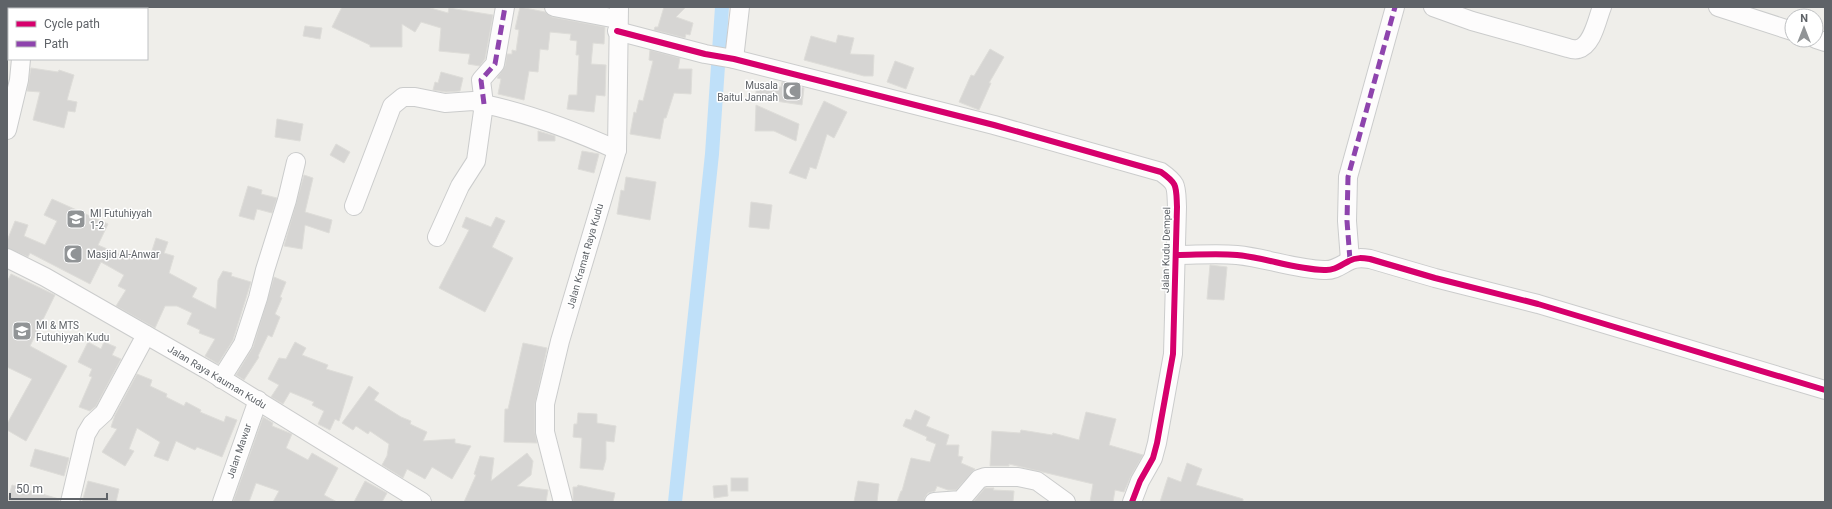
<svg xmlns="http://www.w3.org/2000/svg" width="1832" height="509" font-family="Roboto,sans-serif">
  <rect width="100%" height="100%" fill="#efeeea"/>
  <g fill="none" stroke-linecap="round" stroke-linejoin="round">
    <path stroke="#bfe0f9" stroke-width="14" d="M675,502L712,154L722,7"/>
  </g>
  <g fill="#d6d5d3" stroke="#deddd9">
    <path d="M342,7H427L448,13L449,8L493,15L485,59L480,66L468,64L470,54L439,51L441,28L421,22L415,32L402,24V47H370V45L332,27Z"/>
    <path d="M520,7L545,12L552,17L605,27L604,44L593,43L591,64L606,65L605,96L596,95L594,112L567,109L569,95H577L579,55H576L577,41L570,40L571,34L550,32L548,50L540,49L538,72L529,71L524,100L498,94L501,79L497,78L505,66L507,54H512V50L516,51L519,30L515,29Z"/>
    <path d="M664,7H686L676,17L693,23L690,35L686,34L685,38L654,30L655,27H658Z"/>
    <path d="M305,26L322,28L320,39L303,36Z"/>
    <path d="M838,35L854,38L850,54L874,55L873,76H864L804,60L811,36L836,43Z"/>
    <path d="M990,49L1004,57L989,83H991L979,110L959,102L971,75L974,76Z"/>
    <path d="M650,50L680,58L678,69H692L691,94L674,93L666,118H664L660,139L630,134L634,112L636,113L639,100L643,101L653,61L649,60Z"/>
    <path d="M895,61L914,68L906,89L887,82Z"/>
    <path d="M31,68L58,72L59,70L74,75L67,100L77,102L75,112L68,111L64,128L33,120L40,92L27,91Z"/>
    <path d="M441,72L463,78L460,91L446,92L433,90L435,82L438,83Z"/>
    <path d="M782,82L804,88L802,105L756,98V87H781Z"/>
    <path d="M824,101L847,112L834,138L827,134L816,169L810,167L806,179L789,173Z"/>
    <path d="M756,105L799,124L796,141L774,131H755Z"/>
    <path d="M277,119L303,124L300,141L275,137Z"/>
    <path d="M538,131L555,136V141H538Z"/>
    <path d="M336,144L350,152L344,163L330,155Z"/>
    <path d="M582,151L599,154L594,173L578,169Z"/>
    <path d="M304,175L313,178L305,212L332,220L329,233L305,225L302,249L284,246Z"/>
    <path d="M626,177L656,182L650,220L617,214L621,190L624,191Z"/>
    <path d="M248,186L262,190L261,194L277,198L272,213L257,209L254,220L239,216Z"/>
    <path d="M52,199L108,224L98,245L128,258L131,252L149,260L156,238L168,242L164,253L174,256L169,273L197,288L192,297L216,309L218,280L223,271L232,273L231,276L251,282L233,340L218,364L205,356L215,339L199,333L200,330L187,324L192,313L177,306H165L155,328L116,306L126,290L118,286L124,275L101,262L90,284L30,253L28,257L7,248V241L15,221L28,225L24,236L45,245L57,221L44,215Z"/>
    <path d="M751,202L772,205L769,229L749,227Z"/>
    <path d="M466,217L491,227L496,217L505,221L492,247L513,258L485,312L439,288L469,230L462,227Z"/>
    <path d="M1210,265L1227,267L1224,300L1207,299Z"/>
    <path d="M11,274L55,295L30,346L67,366L26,441L7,430V424L32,379L7,367V282Z"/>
    <path d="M274,277L286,282L280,297L282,298L275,314L280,317L272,337L268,335L258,356L259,357L244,380L236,375L253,347Z"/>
    <path d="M88,342L101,349L104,342L116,347L112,355L121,359L96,406L90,411L79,407L92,377L89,376L92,369L78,362Z"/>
    <path d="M295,342L306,348L302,355L328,365L326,369L353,377L339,421L335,419L330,430L318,424L324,411L312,405L314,402L290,392L283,404L271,397L279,385L268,379L279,358L286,359Z"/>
    <path d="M523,343L547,348L535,404V432L537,443L504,442L505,409H508Z"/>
    <path d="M137,374L152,380L150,386L167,394L166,397L184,406L186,402L201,410L200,412L224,422L226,416L237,420L222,457L197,447L195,450L176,441L168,461L154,456L160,442L137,428L129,449L134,451L125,466L102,452L117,429L111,427L115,415Z"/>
    <path d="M369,386L379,393L374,400L401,417L411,421L410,424L427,432L423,441L455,439V443L471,446L452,479L432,467L425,479L407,469L403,478L382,465L387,456L389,444L370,431L368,434L356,426L353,430L342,423Z"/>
    <path d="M915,410L930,417L926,426L949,435L946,445H959L958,456L963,457L961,463L975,469L956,490H948L937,486L935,491L928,493L925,497L924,502H897L901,491H902L911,458L930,462L936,444L926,440L927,437L903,426L906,419L911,420Z"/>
    <path d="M1086,412L1116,419L1109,445L1143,455L1131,476L1124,492L1115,490L1113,502H1090L1093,484L1009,464V466H990L992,431L1020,433L1021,430L1052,435L1053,433L1079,440Z"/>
    <path d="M578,413L597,414V423L616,426L614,442L606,441V459L603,470L580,468L582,438L573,437L574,424H577Z"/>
    <path d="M263,417L273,423L272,426L292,434L286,448L308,460L312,453L338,468L324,495L337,502H273L279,491L256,483L249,502H233Z"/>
    <path d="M35,449L69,458L64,476L30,466Z"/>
    <path d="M527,453L533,461L531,475L517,486L548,490L546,502H464L476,475L474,474L480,456L494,458L491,481Z"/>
    <path d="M1187,463L1202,469L1196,485L1243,499V502H1160L1168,477L1181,482Z"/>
    <rect x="731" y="478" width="17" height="13"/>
    <path d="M88,481L119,489L116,502H82Z"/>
    <path d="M365,481L387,493L382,502H354Z"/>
    <path d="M858,481L879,484L877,502H854Z"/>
    <path d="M12,485L59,499V502H13L8,500Z"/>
    <path d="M578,485L615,493L613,502H573V487H577Z"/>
    <path d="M727,485L728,496L714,498L713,486Z"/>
    <path d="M985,488H994L993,490L1014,491L1013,502H973Z"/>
  </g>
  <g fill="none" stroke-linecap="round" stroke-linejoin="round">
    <g stroke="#cbcccc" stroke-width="20">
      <g id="minor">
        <path d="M554,7L617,19"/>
        <path d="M1433,7L1472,21L1568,48C1571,49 1576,50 1578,49C1593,45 1597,19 1602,7"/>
        <path d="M1718,7L1792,31"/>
        <path d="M27,9L28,7"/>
        <path d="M617,31L705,54L734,59L994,125L1161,172C1178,184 1176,186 1177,207L1173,354L1157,443L1153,458L1140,481L1132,502"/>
        <path d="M1816,39L1825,42"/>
        <path d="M734,59L740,7"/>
        <path d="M7,130L19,80L21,59"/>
        <path d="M354,206L392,106L403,97H415L445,103L473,101L484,104L481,80L495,64L505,7"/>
        <path d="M437,237L460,186L476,161L484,104C531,114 573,130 617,150"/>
        <path d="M1176,255C1196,255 1217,253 1237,255C1267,258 1294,269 1324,270C1334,271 1341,265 1349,261C1356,257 1363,258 1370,259L1435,278L1538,304L1825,390"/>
        <path d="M7,258L45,277L211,372L422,502"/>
        <path d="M1350,260L1347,221L1348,177L1395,7"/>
        <path d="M221,379L243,344L258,298L265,270L287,200L296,162"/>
        <path d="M70,502L86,434L92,424L104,413L146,335"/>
        <path d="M222,502L258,400"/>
        <path d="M563,502L545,432V404L560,341L617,150L619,7"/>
        <path d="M934,502L961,500L979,479L985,477H1018L1037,481L1066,502"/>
      </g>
    </g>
    <use href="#minor" stroke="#fdfcfc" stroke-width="18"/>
    <g stroke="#8e44ad" stroke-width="5" stroke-dasharray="10 5" stroke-linecap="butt">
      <path d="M484,104L481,80L495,64L505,7"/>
      <path d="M1350,260L1347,221L1348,177L1395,7"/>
    </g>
    <g stroke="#fff" stroke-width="8">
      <g id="cycleway">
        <path d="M617,31L705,54L734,59L994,125L1161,172C1178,184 1176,186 1177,207L1173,354L1157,443L1153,458L1140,481L1132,502"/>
        <path d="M1176,255C1196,255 1217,253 1237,255C1267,258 1294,269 1324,270C1334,271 1341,265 1349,261C1356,257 1363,258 1370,259L1435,278L1538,304L1825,390"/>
      </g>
    </g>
    <use href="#cycleway" stroke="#d6006c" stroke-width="6"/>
  </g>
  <defs>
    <g id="mosque-square" transform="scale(1)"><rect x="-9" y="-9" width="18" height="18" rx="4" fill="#919496" stroke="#fff"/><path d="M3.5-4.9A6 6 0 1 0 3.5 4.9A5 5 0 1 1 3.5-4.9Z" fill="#fff"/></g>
    <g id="school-square" transform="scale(1)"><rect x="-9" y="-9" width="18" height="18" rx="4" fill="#919496" stroke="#fff"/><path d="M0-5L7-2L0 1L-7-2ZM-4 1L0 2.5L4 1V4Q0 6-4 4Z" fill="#fff"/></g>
  </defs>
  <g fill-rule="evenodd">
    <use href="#mosque-square" x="792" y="91"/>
    <use href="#school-square" x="76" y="219"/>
    <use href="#mosque-square" x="73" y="254"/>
    <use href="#school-square" x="22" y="331"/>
  </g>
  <g text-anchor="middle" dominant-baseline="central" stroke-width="3" stroke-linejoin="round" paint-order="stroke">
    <g font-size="10" fill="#5f6368" stroke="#fff" text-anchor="start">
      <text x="778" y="85" text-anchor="end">Musala<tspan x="778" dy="12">Baitul Jannah</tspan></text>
      <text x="90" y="213">MI Futuhiyyah<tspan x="90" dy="12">1-2</tspan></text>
      <text x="87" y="254">Masjid Al-Anwar</text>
      <text x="36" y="325">MI &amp; MTS<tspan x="36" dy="12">Futuhiyyah Kudu</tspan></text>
    </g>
    <g font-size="10" fill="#5f6368" stroke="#fff">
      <text transform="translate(1166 250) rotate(-89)">Jalan Kudu Dempel</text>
      <text transform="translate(585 256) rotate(-74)">Jalan Kramat Raya Kudu</text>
      <text transform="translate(217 377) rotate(31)">Jalan Raya Kauman Kudu</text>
      <text transform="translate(239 451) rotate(-71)">Jalan Mawar</text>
    </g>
  </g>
  <rect width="1832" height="509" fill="none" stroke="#5f6368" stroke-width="16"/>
  <rect x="8" y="8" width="140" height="52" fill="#ffffff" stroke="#bfc1c3"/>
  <rect x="16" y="21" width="20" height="6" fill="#d6006c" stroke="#bfc1c3"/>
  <text x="44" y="28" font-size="12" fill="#5f6368">Cycle path</text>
  <rect x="16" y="41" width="20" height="6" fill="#8e44ad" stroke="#bfc1c3"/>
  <text x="44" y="48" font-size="12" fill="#5f6368">Path</text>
  <g transform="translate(1804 28)"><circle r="19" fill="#ffffff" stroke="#bfc1c3"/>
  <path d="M0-3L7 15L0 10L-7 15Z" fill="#919496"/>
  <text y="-6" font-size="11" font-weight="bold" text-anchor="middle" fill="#5f6368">N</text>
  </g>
  <path d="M10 493v6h97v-6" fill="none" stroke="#5f6368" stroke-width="2"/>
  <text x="16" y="493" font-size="12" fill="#5f6368" stroke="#ffffff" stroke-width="3" paint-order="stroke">50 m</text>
</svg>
